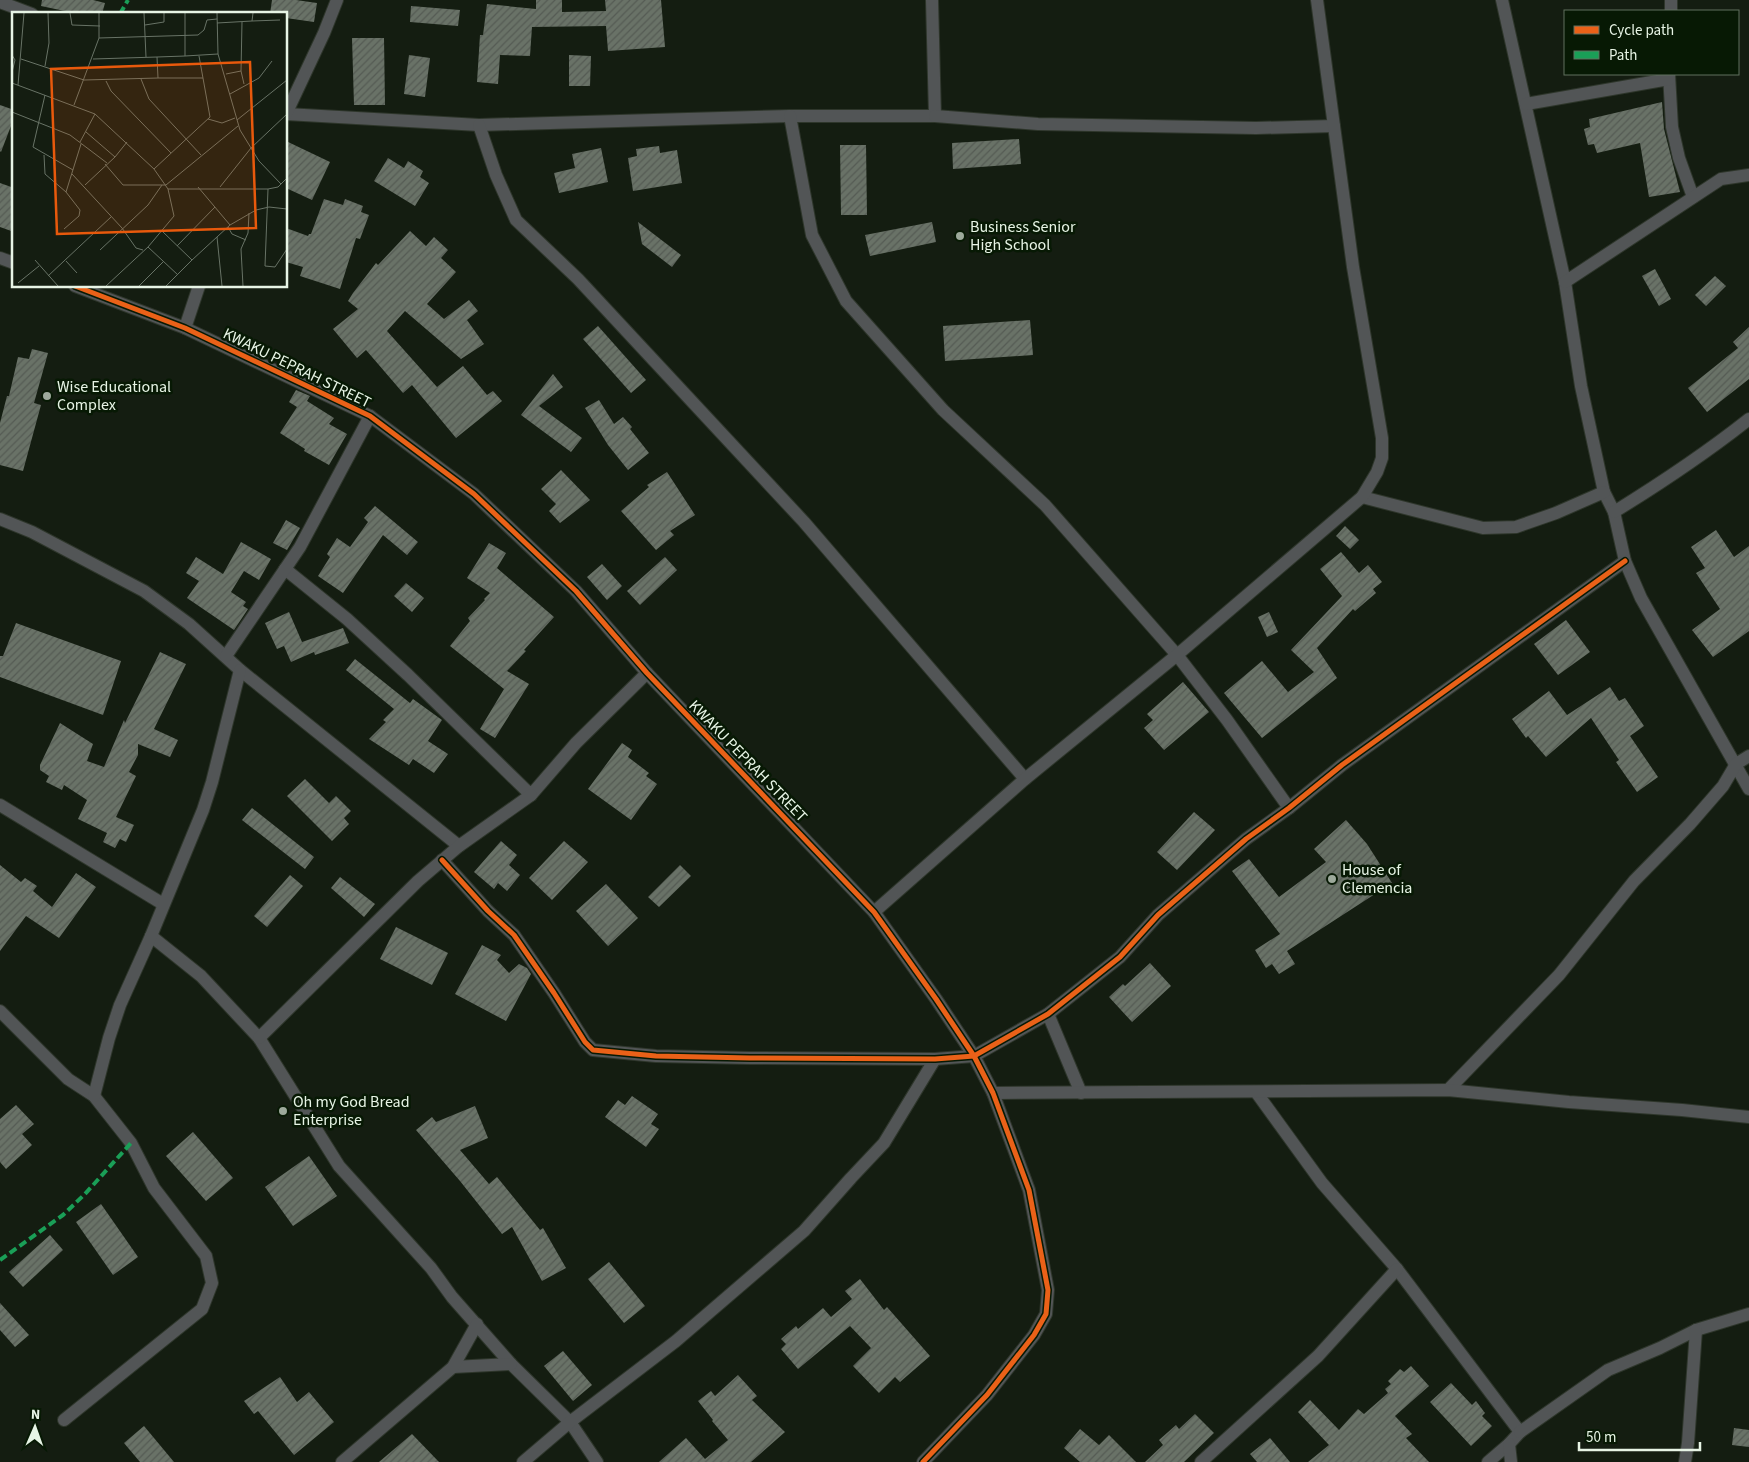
<svg xmlns="http://www.w3.org/2000/svg" width="1749" height="1462" font-family="'Source Sans 3',sans-serif">
  <defs>
    <pattern id="building-hatch" width="6" height="6" patternUnits="userSpaceOnUse" patternTransform="scale(1.25)"><rect width="6" height="6" fill="#697267"/><path d="M-1 1l2-2M0 6l6-6M5 7l2-2" fill="none" stroke="#555b54"/></pattern>
  </defs>
  <rect width="100%" height="100%" fill="#141d11"/>
  <g fill="url(#building-hatch)">
    <path d="M42,0H93L105,3L102,14H79L41,6Z"/>
    <path d="M272,0H296L317,3L314,22L286,18V14H270Z"/>
    <path d="M536,0H562V12L606,11L605,0H661L665,47L608,51L606,26L532,27L530,56L500,55L498,84L477,82L480,35H483L487,4L536,9Z"/>
    <path d="M411,6L460,10L458,26L410,22Z"/>
    <path d="M352,38H384L385,105H354Z"/>
    <path d="M409,55L430,58L425,97L404,94Z"/>
    <path d="M569,55L591,56L590,86H569Z"/>
    <path d="M1662,102L1664,129L1680,192L1649,197L1640,143L1597,153L1594,144L1588,145L1584,129L1590,127L1589,119Z"/>
    <path d="M0,105L14,110V118L1,152L0,151Z"/>
    <path d="M1019,139L1021,164L953,169L952,143Z"/>
    <path d="M286,141L330,162L312,200L286,188Z"/>
    <path d="M840,145H866L867,215H841Z"/>
    <path d="M659,146L660,153L677,150L682,183L633,191L628,158L637,156L636,149Z"/>
    <path d="M601,148L608,182L559,193L554,173L575,168L572,154Z"/>
    <path d="M388,158L404,168L408,161L423,171L420,177L429,183L415,206L374,181Z"/>
    <path d="M0,183L14,188V232L0,227Z"/>
    <path d="M324,199L343,205L345,199L363,206L361,212L369,215L360,239L356,238L340,289L300,276L303,267L286,262V228L308,236L309,234H311Z"/>
    <path d="M638,222L681,255L672,267L642,244Z"/>
    <path d="M932,222L936,242L870,256L865,235Z"/>
    <path d="M410,231L426,246L434,237L448,250L441,258L456,272L427,304L444,319L469,300L478,311L467,320L484,344L461,359L405,311L387,331L437,387L463,366L487,395L493,391L502,401L456,438L412,385L403,393L366,350L357,358L333,329L358,309L348,301L353,293L376,263L378,265Z"/>
    <path d="M1655,269L1671,299L1659,306L1642,276Z"/>
    <path d="M1715,276L1726,286L1706,306L1695,295Z"/>
    <path d="M1030,320L1033,355L945,361L943,326Z"/>
    <path d="M598,326L646,380L631,393L583,339Z"/>
    <path d="M1749,327V379L1707,412L1688,388L1738,348L1733,342Z"/>
    <path d="M32,349L48,353L34,403L41,405L23,471L0,465V423L7,396H9L18,357L29,359Z"/>
    <path d="M553,374L563,387L539,406L582,438L571,452L521,415Z"/>
    <path d="M296,390L310,396L307,401L334,418L329,424L347,434L329,465L304,451L305,449L280,433L297,407L289,402Z"/>
    <path d="M599,400L614,424L623,417L632,427L630,429L649,453L628,470L608,445L585,408Z"/>
    <path d="M561,470L590,500L560,523L549,511L556,504L541,489Z"/>
    <path d="M667,472L695,515L670,531L674,535L656,550L621,511L649,487L647,485Z"/>
    <path d="M375,506L418,542L407,555L383,535L343,593L318,576L330,557L327,554L337,538L350,547L368,522L364,518Z"/>
    <path d="M286,520L300,528L287,550L273,543Z"/>
    <path d="M1345,526L1359,540L1350,549L1336,536Z"/>
    <path d="M1716,530L1734,557L1749,546V631L1713,657L1692,630L1720,609L1696,573L1705,568L1691,547Z"/>
    <path d="M241,542L271,559L259,580L244,571L231,592L246,602L243,606L248,609L234,630L187,598L199,581L186,573L196,557L223,574Z"/>
    <path d="M489,543L506,553L497,568L554,617L524,650L526,651L507,671L529,684L495,738L480,729L504,689L450,646L470,621L468,618L485,600L484,599L490,593L467,578Z"/>
    <path d="M1341,552L1359,573L1368,565L1382,582L1373,589L1376,593L1355,611L1353,609L1317,648L1337,678L1262,738L1224,693L1262,661L1288,692L1314,672L1291,650L1342,596L1320,569Z"/>
    <path d="M665,557L677,570L640,605L627,591Z"/>
    <path d="M602,564L622,586L607,600L587,577Z"/>
    <path d="M406,583L424,598L412,612L394,596Z"/>
    <path d="M289,612L302,642L343,628L349,643L315,655L314,652L291,662L284,646L277,649L265,623Z"/>
    <path d="M1269,612L1278,632L1267,637L1258,617Z"/>
    <path d="M1566,620L1590,652L1558,675L1534,644Z"/>
    <path d="M16,623L121,661L103,715L0,677V656H3Z"/>
    <path d="M160,652L186,664L154,729L178,740L170,757L138,744V755L129,772L136,776L116,817L134,825L126,842L120,839L115,848L103,842L107,833L78,819L87,800L64,785L62,790L46,782L49,776L40,770V765L60,723L93,744L87,761L104,767L124,720L125,723Z"/>
    <path d="M355,659L410,703L413,699L442,720L428,741L448,754L434,773L413,759L409,765L369,739L386,722L383,720L394,709L346,670Z"/>
    <path d="M1183,682L1209,712L1164,750L1144,728L1153,720L1147,714Z"/>
    <path d="M1610,687L1619,701L1625,698L1644,726L1630,736L1658,777L1637,792L1616,762L1619,760L1591,718L1546,757L1528,736L1526,738L1512,719L1549,691L1567,715Z"/>
    <path d="M622,743L632,750L628,757L649,773L646,776L657,784L631,820L588,789Z"/>
    <path d="M305,779L329,803L336,796L351,811L344,818L349,824L332,841L287,796Z"/>
    <path d="M252,808L314,857L305,869L242,820Z"/>
    <path d="M1194,812L1215,830L1177,870L1157,852Z"/>
    <path d="M1346,820L1367,844L1392,883L1287,951L1295,964L1279,974L1272,964L1266,968L1255,950L1280,934L1232,871L1249,859L1279,897L1326,862L1314,849Z"/>
    <path d="M501,841L517,855L509,865L520,875L507,891L498,883L494,889L474,872Z"/>
    <path d="M564,841L588,862L552,900L529,878Z"/>
    <path d="M0,865L21,882L25,878L37,886L33,891L52,907L76,873L96,887L59,938L26,916L0,951Z"/>
    <path d="M680,865L691,876L659,907L648,897Z"/>
    <path d="M290,875L303,886L267,927L254,916Z"/>
    <path d="M340,877L375,904L364,917L331,888Z"/>
    <path d="M606,884L638,918L608,946L576,911Z"/>
    <path d="M396,927L448,953L432,985L380,959Z"/>
    <path d="M482,945L501,955L497,960L509,973L519,964L527,968L531,974L506,1021L455,994Z"/>
    <path d="M1150,963L1171,986L1132,1022L1109,997L1123,984L1125,986Z"/>
    <path d="M632,1096L658,1114L651,1124L659,1129L646,1147L605,1117L618,1100L625,1105Z"/>
    <path d="M16,1105L34,1124L22,1134L32,1145L6,1169L0,1162V1119Z"/>
    <path d="M475,1106L488,1138L460,1150L489,1184L497,1177L540,1230L543,1228L566,1268L542,1281L512,1227L502,1234L460,1181L416,1130L432,1117L436,1122Z"/>
    <path d="M193,1132L233,1178L206,1201L166,1156Z"/>
    <path d="M309,1156L337,1196L293,1226L265,1187Z"/>
    <path d="M101,1204L138,1257L113,1275L76,1222Z"/>
    <path d="M50,1235L63,1250L23,1287L9,1272Z"/>
    <path d="M609,1262L645,1306L624,1323L588,1279Z"/>
    <path d="M860,1279L884,1310L887,1307L930,1356L900,1382L895,1377L879,1393L853,1366L871,1348L850,1326L798,1369L781,1349L786,1344L781,1339L796,1326L798,1329L823,1308L831,1317L852,1299L845,1291Z"/>
    <path d="M0,1303L29,1335L15,1347L0,1330Z"/>
    <path d="M563,1351L592,1385L573,1401L544,1366Z"/>
    <path d="M1411,1366L1429,1386L1395,1416L1412,1434L1406,1438L1429,1462H1308L1329,1445L1298,1412L1310,1400L1339,1430L1358,1409L1364,1414L1388,1393L1385,1389L1391,1384L1388,1381L1400,1369L1404,1372Z"/>
    <path d="M738,1375L757,1396L752,1400L785,1432L751,1462H659L686,1438L705,1459L728,1440L712,1421L713,1420L698,1401L711,1391L715,1396Z"/>
    <path d="M280,1377L297,1402L309,1392L334,1422L294,1455L258,1411L254,1414L244,1401Z"/>
    <path d="M1451,1383L1472,1405L1476,1401L1485,1413L1482,1416L1492,1426L1471,1446L1430,1402Z"/>
    <path d="M1195,1414L1214,1433L1184,1462H1145L1163,1445L1159,1440L1176,1425L1179,1429Z"/>
    <path d="M144,1426L174,1462H140L124,1443Z"/>
    <path d="M1734,1428L1749,1430V1447L1732,1445Z"/>
    <path d="M1080,1429L1099,1445L1109,1435L1136,1462H1080L1064,1448Z"/>
    <path d="M412,1434L439,1462H379Z"/>
    <path d="M1270,1438L1290,1462H1257L1250,1454Z"/>
  </g>
  <g fill="none" stroke-linecap="round" stroke-linejoin="round">
    <g stroke="#2e362b" stroke-width="14">
      <g id="minor">
        <path d="M1502,0L1565,282L1581,386L1604,492L1614,512L1625,561L1641,598L1749,789"/>
        <path d="M0,2L32,14"/>
        <path d="M1671,11V0"/>
        <path d="M1669,74L1672,127L1679,158L1693,197"/>
        <path d="M1526,104L1669,79"/>
        <path d="M286,114L479,125L790,116H935L932,0"/>
        <path d="M286,114L324,33L337,0"/>
        <path d="M790,116L812,235L846,301L943,410L1045,505L1177,655L1227,720L1289,808"/>
        <path d="M935,116L1038,124L1256,128L1334,126"/>
        <path d="M479,125L496,175L516,220L578,279L804,522L1025,779"/>
        <path d="M0,258L14,263"/>
        <path d="M1565,282L1721,179L1749,175"/>
        <path d="M75,286L185,328L370,416L474,494L576,591L647,673L874,912L936,999L974,1056L993,1093L1029,1190L1048,1290L1046,1314L1034,1335L987,1395L923,1462"/>
        <path d="M185,328L199,286"/>
        <path d="M1362,497L1483,528L1516,527L1556,513L1604,492"/>
        <path d="M1614,512C1661,483 1706,453 1749,419"/>
        <path d="M0,519L32,532L144,591L189,624L240,670L459,846"/>
        <path d="M285,569L347,619L408,675L531,795L576,743L647,673"/>
        <path d="M226,656L300,547L370,416"/>
        <path d="M0,805L163,904"/>
        <path d="M442,860L488,911L514,935L554,993L585,1042L593,1050L656,1056L750,1058L935,1059L974,1056L1048,1014L1120,957L1158,915L1246,839L1289,808L1342,765L1625,561"/>
        <path d="M874,912L1025,779L1177,655L1362,497L1377,472L1382,458V438L1353,267L1317,0"/>
        <path d="M151,936L201,976L259,1038L339,1166L431,1268L452,1297L511,1364L570,1422L597,1462"/>
        <path d="M0,1011L68,1079L94,1096L131,1143L154,1188L206,1256L212,1283L202,1309L64,1420"/>
        <path d="M1048,1014L1081,1093"/>
        <path d="M259,1038L418,881L459,846L531,795"/>
        <path d="M1448,1090L1559,975L1634,881L1690,824L1723,786L1736,764L1749,756"/>
        <path d="M1256,1092L1322,1183L1397,1269L1520,1432L1509,1444L1488,1462"/>
        <path d="M993,1093L1448,1090L1569,1102L1682,1110L1749,1117"/>
        <path d="M94,1096L109,1038L120,1005L151,936L203,810L212,782L240,670"/>
        <path d="M453,1367L511,1364"/>
        <path d="M1520,1432L1608,1370L1660,1348L1696,1330L1749,1314"/>
        <path d="M1509,1444L1511,1462"/>
        <path d="M342,1462L453,1367L477,1324"/>
        <path d="M523,1462L570,1422L676,1341L804,1231L851,1178L884,1143L935,1059"/>
        <path d="M1201,1462L1318,1356L1397,1269"/>
        <path d="M1685,1462L1688,1443L1696,1330"/>
      </g>
    </g>
    <use href="#minor" stroke="#525556" stroke-width="12"/>
    <g stroke="#1a9f57" stroke-width="4" stroke-dasharray="8 4" stroke-linecap="butt">
      <path d="M120,14L128,0"/>
      <path d="M0,1260L63,1215L85,1194L131,1143"/>
    </g>
    <g stroke="#071904" stroke-width="8">
      <g id="cycleway">
        <path d="M75,286L185,328L370,416L474,494L576,591L647,673L874,912L936,999L974,1056L993,1093L1029,1190L1048,1290L1046,1314L1034,1335L987,1395L923,1462"/>
        <path d="M442,860L488,911L514,935L554,993L585,1042L593,1050L656,1056L750,1058L935,1059L974,1056L1048,1014L1120,957L1158,915L1246,839L1289,808L1342,765L1625,561"/>
      </g>
    </g>
    <use href="#cycleway" stroke="#ea6118" stroke-width="5"/>
  </g>
  <g fill="#9da99b" stroke="#071904" stroke-width="2">
    <circle cx="960" cy="236" r="5"/>
    <circle cx="47" cy="396" r="5"/>
    <circle cx="1332" cy="879" r="5"/>
    <circle cx="283" cy="1111" r="5"/>
  </g>
  <g text-anchor="middle" dominant-baseline="central" stroke-width="5" stroke-linejoin="round" paint-order="stroke">
    <g font-size="16" fill="#e7f4e5" stroke="#071904" text-anchor="start">
      <text x="970" y="227">Business Senior<tspan x="970" dy="18">High School</tspan></text>
      <text x="57" y="387">Wise Educational<tspan x="57" dy="18">Complex</tspan></text>
      <text x="1342" y="870">House of<tspan x="1342" dy="18">Clemencia</tspan></text>
      <text x="293" y="1102">Oh my God Bread<tspan x="293" dy="18">Enterprise</tspan></text>
    </g>
    <g font-size="16" fill="#e7f4e5" stroke="#071904">
      <text transform="translate(297 368) rotate(26)">KWAKU PEPRAH STREET</text>
      <text transform="translate(748 761) rotate(46)">KWAKU PEPRAH STREET</text>
    </g>
  </g>
  <g transform="translate(12 12)">
    <rect width="275" height="275" fill="#141d11"/>
    <path fill="none" stroke="#687366" stroke-width="1" d="M58,1L60,13L88,14M132,1L134,45M240,9L268,8M230,10L229,59L232,72M205,11L240,9L241,1M133,13L152,10V1M87,26L186,23L192,18L195,8L205,7M206,42L228,118L247,149L269,172M0,43L3,48L0,60M173,44L206,42L205,1M145,45L173,44V1M9,47L72,68L146,66L145,45L81,47M33,54L37,31L36,1M214,62L229,59M146,66H191M129,67L137,87L189,143M94,69L99,79L159,141M0,71L83,102L142,157L156,177L162,204L136,235L94,274M6,73L12,1M218,82L247,66L260,49M33,83L21,135L61,158M62,93L87,26V1M0,100L58,123L95,151M196,107L210,111L223,106M225,108L275,68M74,120L103,145L115,130M68,130L83,102M32,143L33,162L54,180L68,198L67,204L52,217M93,152L111,173H154L226,114M142,157L198,105L187,44M60,162L110,216L124,236L131,238M73,173L103,145M208,175L239,136L275,102M156,177H256L266,175L275,166M256,177L253,254L263,255L275,237M54,180L69,132M218,213L244,198L257,195L275,197M216,215L220,222L234,228M150,219L180,248L218,213L186,175M205,225L210,274M165,234L203,195M136,235L166,263M88,238L136,193L150,173M23,248L46,274M54,249L65,261M36,264L99,205M6,271L27,254M127,274L152,249M154,274L180,248M231,274L229,237L236,221L237,201"/>
    <path fill="#e8590c" fill-opacity="0.15" stroke="#e8590c" stroke-width="2.5" d="M238,50L244,216L45,222L39,57Z"/>
    <rect width="275" height="275" fill="none" stroke="#e7f4e5" stroke-width="2.5"/>
  </g>
  <rect x="1564" y="10" width="175" height="65" fill="#071904" stroke="#61715e"/>
  <rect x="1574" y="26" width="25" height="8" fill="#ea6118" stroke="#61715e"/>
  <text x="1609" y="35" font-size="15" fill="#e7f4e5">Cycle path</text>
  <rect x="1574" y="51" width="25" height="8" fill="#1a9f57" stroke="#61715e"/>
  <text x="1609" y="60" font-size="15" fill="#e7f4e5">Path</text>
  <g transform="translate(35 1427) rotate(2)" stroke="#071904" stroke-width="4" paint-order="stroke">
  <path d="M0-4L9 19L0 12L-9 19Z" fill="#e7f4e5"/>
  <text y="-8" font-size="14" font-weight="bold" text-anchor="middle" fill="#e7f4e5">N</text>
  </g>
  <path d="M1579 1442v8h121v-8" fill="none" stroke="#e7f4e5" stroke-width="2.5"/>
  <text x="1586" y="1442" font-size="15" fill="#e7f4e5" stroke="#071904" stroke-width="4" paint-order="stroke">50 m</text>
</svg>
